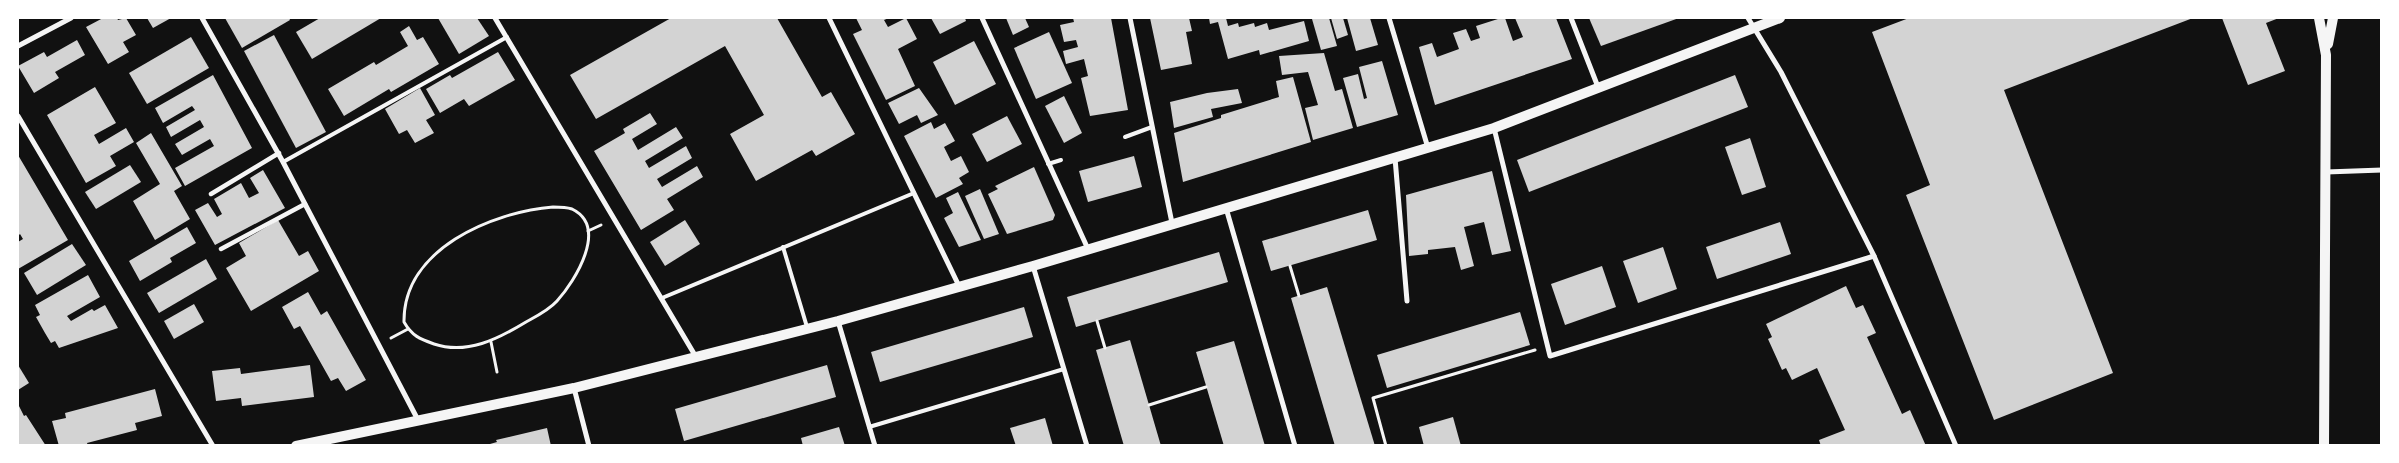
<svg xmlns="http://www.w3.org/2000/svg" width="2399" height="463" font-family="Roboto,sans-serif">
  <rect width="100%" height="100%" fill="#111"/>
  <g fill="#d3d3d3">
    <path d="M103,18H117L118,20L126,18L136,35L123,42L129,52L108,64L86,27Z"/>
    <path d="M147,18H171L153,28Z"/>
    <path d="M225,18H289L290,20L242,48Z"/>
    <path d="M320,18H381L312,59L296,32Z"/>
    <path d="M438,18H477L489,36L459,54Z"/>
    <path d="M671,18H777L822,97L831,92L855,134L816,156L812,150L756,181L730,134L764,115L725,46L596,119L570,75Z"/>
    <path d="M856,18H889L884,20L888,27L906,18L917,39L898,49L915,86L886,100L853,34L862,30Z"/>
    <path d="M931,18H965L966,21L940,34Z"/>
    <path d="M1006,18H1025L1029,27L1013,35Z"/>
    <path d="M1073,18H1111L1128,110L1090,116L1081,78L1088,76L1084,59L1066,64L1063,51L1078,47L1076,40L1064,42L1060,25L1074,22Z"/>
    <path d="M1150,18H1189L1192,31L1186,32L1192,64L1161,70Z"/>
    <path d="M1209,18H1226L1228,26L1238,23L1239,27L1254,23L1255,27L1267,23L1269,30L1304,21L1309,41L1260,55L1259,50L1228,59L1218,22L1210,24Z"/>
    <path d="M1316,18H1329L1337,46L1321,50L1312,19Z"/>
    <path d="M1331,18H1343L1348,35L1337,39Z"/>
    <path d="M1347,18H1370L1378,45L1356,51Z"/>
    <path d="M1501,18H1505L1513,41L1523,37L1515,18H1556L1572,59L1435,105L1419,47L1432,43L1437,57L1459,49L1453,33L1466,29L1471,41L1480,38L1476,26Z"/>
    <path d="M1589,18H1679L1601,46Z"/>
    <path d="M1909,18H2193L2004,90L2113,373L1994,420L1906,195L1930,185L1872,32Z"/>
    <path d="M2222,18H2279L2266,23L2285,71L2248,85Z"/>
    <path d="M409,26L417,40L423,37L439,64L391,92L389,89L344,116L328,89L374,62L376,65L408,46L400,32Z"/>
    <path d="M1049,32L1072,83L1036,99L1014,48Z"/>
    <path d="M274,35L326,132L296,148L244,51Z"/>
    <path d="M191,37L209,68L147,104L129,73Z"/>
    <path d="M77,40L85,55L55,72L59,78L34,93L18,66L44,52L47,57Z"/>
    <path d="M974,41L996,84L955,105L933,62Z"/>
    <path d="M498,52L515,80L469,106L464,99L440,113L426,89L450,75L452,78Z"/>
    <path d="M1324,53L1335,91L1342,89L1353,128L1313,140L1305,108L1318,105L1308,72L1282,75L1279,56Z"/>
    <path d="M1382,61L1398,115L1357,127L1343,78L1358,74L1364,99L1367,98L1359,67Z"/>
    <path d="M213,75L252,148L185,186L175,168L214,146L210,139L182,155L175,144L204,127L200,120L171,137L166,127L195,110L192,106L163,123L155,108Z"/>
    <path d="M1735,75L1748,107L1529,192L1517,160Z"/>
    <path d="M1293,77L1311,142L1183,182L1174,133L1221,118V115L1279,97L1276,81Z"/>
    <path d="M95,87L116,123L94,135L99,144L126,128L134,142L110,156L116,166L86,183L47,115Z"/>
    <path d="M420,88L435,115L426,120L434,133L415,143L407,130L399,134L385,109Z"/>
    <path d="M919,88L938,115L921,123L917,115L899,124L888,103Z"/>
    <path d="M1238,89L1242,103L1211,109L1213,117L1174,128L1170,102L1207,93Z"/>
    <path d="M1064,96L1082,133L1064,143L1045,106Z"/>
    <path d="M650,113L657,124L632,139L638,150L676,127L683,138L645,161L649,168L686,146L692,158L657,179L662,187L697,166L703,177L667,199L674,210L641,230L594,151L625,133L623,129Z"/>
    <path d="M1007,116L1022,144L987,162L972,134Z"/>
    <path d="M931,122L934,129L945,123L955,141L944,147L951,161L961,156L969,172L959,178L963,184L936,198L904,136Z"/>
    <path d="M151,133L182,186L174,191L190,219L155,240L133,201L160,184L136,143Z"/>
    <path d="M1750,138L1766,187L1742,195L1725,147Z"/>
    <path d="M18,155L68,240L18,269V242L23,239L20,234L18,236Z"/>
    <path d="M1134,156L1142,187L1088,202L1079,171Z"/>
    <path d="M130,165L141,182L96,209L85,192Z"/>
    <path d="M1034,167L1055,215L1053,220L1007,234L988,194L998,189L995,186Z"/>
    <path d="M263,170L285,208L215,245L195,210L208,203L217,217L222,214L214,199L241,183L249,198L259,193L250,178Z"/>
    <path d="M1492,171L1511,251L1492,255L1484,222L1464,227L1474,266L1461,270L1455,247L1428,250V254L1409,256L1406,195Z"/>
    <path d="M980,189L999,234L984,239L965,196Z"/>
    <path d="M958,192L981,240L959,247L944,218L953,213L946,198Z"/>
    <path d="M1368,210L1377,240L1271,271L1262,241Z"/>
    <path d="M278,220L299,256L308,251L319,271L251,311L226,268L246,256L239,243Z"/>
    <path d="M685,220L700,244L665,266L650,242Z"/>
    <path d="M1780,222L1791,254L1717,279L1706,247Z"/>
    <path d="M187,227L196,243L170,258L172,262L140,281L129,261Z"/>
    <path d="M72,244L86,265L37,295L24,273Z"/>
    <path d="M1663,247L1677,289L1638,303L1623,261Z"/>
    <path d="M1219,252L1228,282L1076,327L1067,297Z"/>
    <path d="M206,259L217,279L159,313L147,293Z"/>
    <path d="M1602,266L1616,307L1565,325L1551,284Z"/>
    <path d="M88,275L100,297L67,316L71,321L92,309L94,311L105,305L118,328L59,348L55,341L51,343L45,333L36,317L40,315L35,305Z"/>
    <path d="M1846,286L1856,308L1863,305L1876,333L1867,337L1902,414L1910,410L1926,446H1821L1819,440L1845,430L1817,368L1792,380L1786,368L1782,370L1768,339L1772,337L1766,324Z"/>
    <path d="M1327,287L1375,446H1335L1291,298Z"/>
    <path d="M308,292L321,315L327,311L366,380L346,391L338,378L331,381L300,326L294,329L282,307Z"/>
    <path d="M194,304L204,322L174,339L164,321Z"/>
    <path d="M1024,307L1033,337L880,382L871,352Z"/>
    <path d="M1520,312L1530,345L1387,388L1377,355Z"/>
    <path d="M1130,340L1161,446H1124L1096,350Z"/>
    <path d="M1234,341L1265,446H1224L1196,352Z"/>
    <path d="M18,365L29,383L18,390Z"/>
    <path d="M310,365L314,397L242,406L241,398L216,401L212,371L240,368L241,374Z"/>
    <path d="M827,365L836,397L684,441L675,409Z"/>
    <path d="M155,389L162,416L135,423L137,430L87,443L88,446H59L52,421L66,418L65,413Z"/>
    <path d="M18,404L24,416L26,415L46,446H18Z"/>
    <path d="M1453,417L1461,446H1424L1419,427Z"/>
    <path d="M1045,418L1053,446H1016L1010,428Z"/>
    <path d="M839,427L845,446H803L801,438Z"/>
    <path d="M547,428L551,446H483L497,442L496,440Z"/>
  </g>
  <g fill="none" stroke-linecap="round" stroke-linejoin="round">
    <g stroke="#f5f5f5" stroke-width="3">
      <path d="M553,207C559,207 566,207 572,209C609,227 575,281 557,301C549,310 537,316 526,322C498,339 467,355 434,344C420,339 412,336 404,322C403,249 492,212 553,207Z"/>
      <path d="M588,231L601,225"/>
      <path d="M1290,266L1299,296"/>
      <path d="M1097,321L1105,348"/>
      <path d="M391,338L408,329"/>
      <path d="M491,342L497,372"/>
      <path d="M1149,405L1206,387"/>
      <path d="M1386,446L1373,398L1535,350"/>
    </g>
    <g stroke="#f5f5f5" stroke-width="4">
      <path d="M1125,137L1152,127"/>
      <path d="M283,162L507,37"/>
      <path d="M1048,164L1061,160"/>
      <path d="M783,247L807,327"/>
      <path d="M662,298L914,193"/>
      <path d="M869,427L1064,369"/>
    </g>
    <g stroke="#f5f5f5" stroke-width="4.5">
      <path d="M211,194L279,153"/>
      <path d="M221,249L305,204"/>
    </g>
    <g stroke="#f5f5f5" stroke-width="5">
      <path d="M202,18L283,162L418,420"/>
      <path d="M495,18L696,357"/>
      <path d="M829,18L959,286"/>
      <path d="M982,18L1088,249"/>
      <path d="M1130,18L1172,223"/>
      <path d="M1389,18L1428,148"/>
      <path d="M1571,18L1598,87"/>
      <path d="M1748,18L1781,72L1874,256L1956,446"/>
      <path d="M18,46L71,18"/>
      <path d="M18,116L213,446"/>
      <path d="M1494,128L1550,356L1874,256"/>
      <path d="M1395,158L1407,301"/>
      <path d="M2326,172L2382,170"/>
      <path d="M1226,208L1295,446"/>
      <path d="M1033,266L1087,446"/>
      <path d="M838,321L875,446"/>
      <path d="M574,388L589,446"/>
    </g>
    <g stroke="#f5f5f5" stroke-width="10">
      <path d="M2319,18L2326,55L2324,446"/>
      <path d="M2328,44L2333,18"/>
      <path d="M296,446L574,388L838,321L1033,266L1494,128L1780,18"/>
    </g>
  </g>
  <rect width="2399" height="463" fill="none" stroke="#ffffff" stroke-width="38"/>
</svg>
